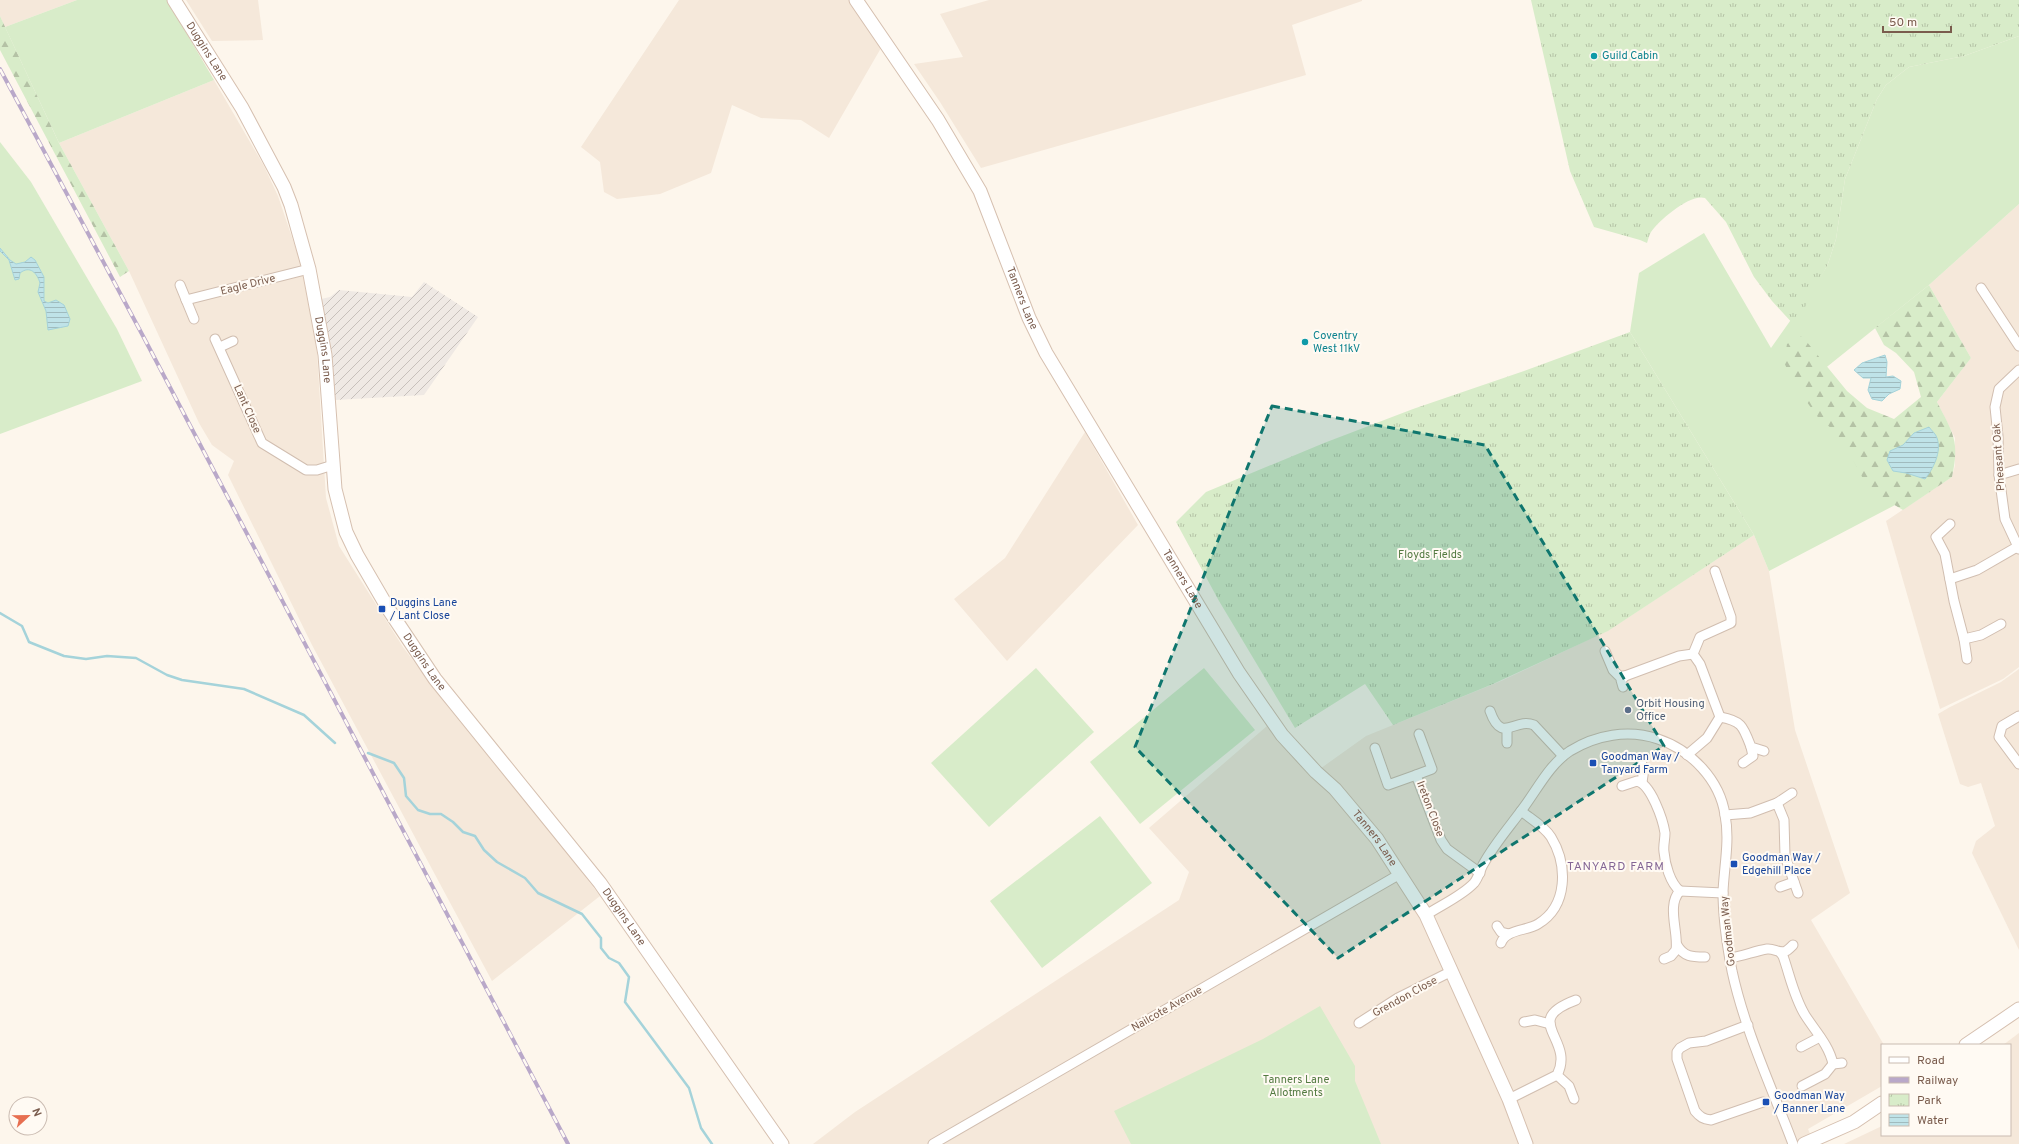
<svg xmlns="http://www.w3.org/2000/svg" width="2019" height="1144" font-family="Overpass,sans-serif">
  <defs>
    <pattern id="industrial-furrows" width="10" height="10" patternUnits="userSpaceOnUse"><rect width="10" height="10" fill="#efe9e4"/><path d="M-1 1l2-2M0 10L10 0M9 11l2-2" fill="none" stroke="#c7c0bb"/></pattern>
    <pattern id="forest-firs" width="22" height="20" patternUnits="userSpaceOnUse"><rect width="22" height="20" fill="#d8ecc9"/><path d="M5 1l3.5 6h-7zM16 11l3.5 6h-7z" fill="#b4c2a5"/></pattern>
    <pattern id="park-tufts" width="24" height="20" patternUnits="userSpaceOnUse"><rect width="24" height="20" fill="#d8ecc9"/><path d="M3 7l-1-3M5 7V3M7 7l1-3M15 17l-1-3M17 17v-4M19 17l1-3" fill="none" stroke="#b4c2a5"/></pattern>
    <pattern id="water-rules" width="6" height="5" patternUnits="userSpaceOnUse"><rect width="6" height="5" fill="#bfe3e8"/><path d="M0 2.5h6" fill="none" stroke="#a0bbbe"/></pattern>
  </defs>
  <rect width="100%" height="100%" fill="#fdf6ec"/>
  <g fill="#f5e8da">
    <path d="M0,0H77L5,27L0,16Z"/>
    <path d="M186,0H258L263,40L212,41Z"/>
    <path d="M679,0H850L881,48L829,138L801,120L761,118L732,105L711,173L660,194L617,199L604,192L600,162L581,147Z"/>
    <path d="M989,0H1362V1L1292,25L1306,75L981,168L940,102L914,64L963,57L940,14Z"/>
    <path d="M214,80L264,166L278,196L301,264L317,352L326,498L339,546L403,647L448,707L567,853L600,896L492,981L312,645L228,475L234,461L212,445L199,423L129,271L59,143Z"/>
    <path d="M2019,204V667L2003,679L1940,709L1886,521L1952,477L1955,465V438L1937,402L1971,358L1929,285Z"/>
    <path d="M1085,432L1138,525L1007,661L954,599L1005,558Z"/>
    <path d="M1754,535L1769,571L1795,730L1850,893L1811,920L1884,1045H1882V1086L1808,1129L1814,1144H813L855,1112L1179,900L1189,872L1149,828L1267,726L1310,776L1366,736L1501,681L1609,630Z"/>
    <path d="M2019,669V950L1972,853L1976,841L1995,826L1981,783L1968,787L1960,784L1938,714L1950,707L2001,682Z"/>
    <path d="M2019,1033V1144H1844L1882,1126V1135H2010V1045H2003Z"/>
  </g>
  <path fill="url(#industrial-furrows)" d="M424,282L478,317L424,395L335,400L330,349L321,299L330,297L339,290L412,297Z"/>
  <g fill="#d8ecc9">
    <path d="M77,0H167L214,80L59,143L5,27Z"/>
    <path d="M2019,36V204L1929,285L1818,374L1897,504L1769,571L1754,535L1630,332L1639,273L1704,233L1771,348L1817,283L1828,264L1836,239L1845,179L1877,99L1886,85L1909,67L1964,56Z"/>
    <path d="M0,142L31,182L117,329L142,381L0,434Z"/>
    <path d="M1036,668L1094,732L989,827L931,763Z"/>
    <path d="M1204,668L1255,730L1140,824L1090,762Z"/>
    <path d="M1100,816L1152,883L1042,968L990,901Z"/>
    <path d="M1320,1006L1355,1066V1081L1381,1144H1131L1114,1111L1263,1039Z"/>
  </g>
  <g fill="url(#forest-firs)">
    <path d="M0,16L59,143L129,271L120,277L0,50Z"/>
    <path d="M1929,285L1971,358L1937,402C1953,433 1960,441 1952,477L1903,510L1869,490L1850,454L1834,430L1820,420L1793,383L1784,362L1787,344L1802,336L1847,391L1867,408L1894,419L1921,397L1914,372L1896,353L1884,345L1875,328Z"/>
  </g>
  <g fill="url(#park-tufts)">
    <path d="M1531,0H2019V36L1964,56L1909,67L1886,85L1877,99L1845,179L1836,239L1828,264L1795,326L1772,301L1754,277L1726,222L1705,198C1691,193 1659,220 1651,232C1649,235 1648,240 1647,243L1640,240L1594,227L1570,171Z"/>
    <path d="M1630,332L1754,535L1608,631L1493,684L1393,725L1365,684L1295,728L1219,601L1176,522L1206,492L1324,443L1413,409L1524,371Z"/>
  </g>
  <g fill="url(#water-rules)" stroke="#a5d3da">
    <path d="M0,248L10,260L16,264L25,262L31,257L35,260L44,277V301L48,303L56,300L64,305L70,319L68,326L48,330L46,311L38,292L40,283C37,273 30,265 20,273L19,279L15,280L9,260L0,251Z"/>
    <path d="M1885,355L1887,362L1886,377L1893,376L1901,381L1900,389L1889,394L1882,401L1872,399L1868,390L1871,378H1863L1854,370L1862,363Z"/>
    <path d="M1929,427C1931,430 1936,434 1937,438C1942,452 1933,469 1925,479L1906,473L1893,471L1887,460L1890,451L1903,445L1914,433Z"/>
  </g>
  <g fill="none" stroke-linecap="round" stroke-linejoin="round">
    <g stroke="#a5d3da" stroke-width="2.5">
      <path d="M0,613L22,626L29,642L64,656L86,659L107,656L136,658L167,675L182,680L244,689L304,715L335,743"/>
      <path d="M368,753L394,763L404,778L406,796L418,810L430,814H441L453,822L463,832L475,836L484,850L497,862L525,878L538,893L582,914L601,938V948L609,958L619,963L629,977L625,1002L689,1088L701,1128L712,1144"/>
    </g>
    <g stroke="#d1beb0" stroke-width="11">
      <g id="street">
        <path d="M180,285L194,319"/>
        <path d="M1981,288L2019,346"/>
        <path d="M186,300L309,269"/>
        <path d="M215,339L262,443L306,470H317L333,465"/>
        <path d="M220,347L233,341"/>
        <path d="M2019,370L1999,389L1995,407L1998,436L1999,475L2005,519L2019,549"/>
        <path d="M1999,475L2019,469"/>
        <path d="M1950,524L1936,537L1945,554L1954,601L1964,639L1981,635L2001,624"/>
        <path d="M1950,579L1977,570L2017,547"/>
        <path d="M1964,639L1967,659"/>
        <path d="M1605,651L1613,670L1619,676H1625"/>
        <path d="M1623,687L1621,680L1625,676L1679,656L1693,654"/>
        <path d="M1490,711C1502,745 1514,717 1534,725L1563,756"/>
        <path d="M2019,716L2002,726L1999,737L2019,764"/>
        <path d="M1720,717C1742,721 1743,726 1751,747L1764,751"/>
        <path d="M1507,743V730"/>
        <path d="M1375,748L1388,785L1416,775L1441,840L1447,849L1480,873"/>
        <path d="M1687,755L1707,738L1720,717L1700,664L1693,654L1700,637L1731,623V617L1715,571"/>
        <path d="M1641,762L1644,769L1642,782"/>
        <path d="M1743,763L1753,756L1751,747"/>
        <path d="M1416,775L1432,769L1419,734"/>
        <path d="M1622,786L1637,781C1651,784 1663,820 1665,833C1665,840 1663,846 1664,852C1665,864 1670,883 1680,891C1666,905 1679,933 1676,950L1671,956L1664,959"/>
        <path d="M1777,803L1792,793"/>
        <path d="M1725,815L1750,813L1777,803L1784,820L1785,856L1798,893"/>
        <path d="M1780,887L1794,882"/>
        <path d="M1680,891L1723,893"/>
        <path d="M1426,915C1441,905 1462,896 1474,883C1479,877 1480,869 1484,863C1495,843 1511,825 1524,807C1538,788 1550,764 1570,751C1596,735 1628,729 1658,739C1691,750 1720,780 1725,815C1730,840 1724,867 1723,892C1723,918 1727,945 1732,971C1745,1031 1772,1088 1793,1144"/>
        <path d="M1497,926L1501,932L1509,934"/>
        <path d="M1501,943C1506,929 1527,931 1538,924C1568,906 1568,865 1551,837C1544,826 1531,819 1521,811"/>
        <path d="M1677,945C1684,957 1692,957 1705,957"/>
        <path d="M1780,952L1783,956C1790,976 1794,997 1805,1015C1815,1031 1829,1045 1833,1064L1842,1063"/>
        <path d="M1730,958C1743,956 1755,951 1767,949C1774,948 1780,954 1786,951C1788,950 1791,947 1793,945"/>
        <path d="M1524,1022L1535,1020L1550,1024"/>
        <path d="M1359,1023L1398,998L1452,971"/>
        <path d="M1748,1025L1706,1041L1689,1043L1680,1048L1677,1052V1059L1695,1111C1700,1117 1703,1119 1711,1120L1763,1102"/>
        <path d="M1801,1047L1820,1037"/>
        <path d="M1557,1075L1569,1086L1574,1099"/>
        <path d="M1802,1086L1825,1074L1833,1064"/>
        <path d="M1509,1099L1557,1075C1576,1039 1519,1021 1576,1000"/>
        <path d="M933,1144L1400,874"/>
      </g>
    </g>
    <g stroke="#d6c0b0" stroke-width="15">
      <g id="secondary">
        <path id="s1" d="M174,0L242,108L284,187L291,205L309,269L325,355L335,489L346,532L357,555L389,610L435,679L600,883L782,1144"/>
        <path id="s2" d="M856,0L938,120L980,191L1029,318L1046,353L1239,673L1282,735L1316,772L1335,789L1377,839L1426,915L1509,1099L1526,1144"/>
        <path d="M1966,1045L2019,1009"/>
        <path d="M1804,1144L1854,1122L1882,1103"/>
      </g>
    </g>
    <use href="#street" stroke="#fff" stroke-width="9"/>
    <use href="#secondary" stroke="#fff" stroke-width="13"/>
    <g stroke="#b9a8c9" stroke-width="4">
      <path id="rail" d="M0,69L143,336L568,1144"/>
    </g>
    <use href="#rail" stroke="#fffaf3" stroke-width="2.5" stroke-dasharray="8" stroke-linecap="butt"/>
  </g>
  <path fill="#0f766e" fill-opacity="0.2" stroke="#0f766e" stroke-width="3" stroke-dasharray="8 5" stroke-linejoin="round" d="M1272,406L1485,445L1664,746L1338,958L1135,747Z"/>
  <g fill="#0f9aa8" stroke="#fffaf3" stroke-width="1.5">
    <circle cx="1594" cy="56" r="4"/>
    <circle cx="1305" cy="342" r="4"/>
  </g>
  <g fill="#1a4fb4" stroke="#fffaf3" stroke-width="1.5">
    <rect x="378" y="605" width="8" height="8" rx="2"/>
    <rect x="1589" y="759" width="8" height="8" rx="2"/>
    <rect x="1730" y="860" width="8" height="8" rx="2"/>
    <rect x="1762" y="1098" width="8" height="8" rx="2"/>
  </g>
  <circle fill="#5c6f8a" stroke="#fffaf3" stroke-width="1.5" cx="1628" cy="710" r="4"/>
  <g text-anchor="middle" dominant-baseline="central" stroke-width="4" stroke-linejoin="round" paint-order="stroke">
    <g font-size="11" fill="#7a5c4d" stroke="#fffaf3">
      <text stroke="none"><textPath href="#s1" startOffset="61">Duggins Lane</textPath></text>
      <text transform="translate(248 285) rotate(-14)">Eagle Drive</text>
      <text stroke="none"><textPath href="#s2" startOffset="343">Tanners Lane</textPath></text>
      <text stroke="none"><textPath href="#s1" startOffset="385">Duggins Lane</textPath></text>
      <text transform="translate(247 409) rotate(66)">Lant Close</text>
      <text transform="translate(1999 457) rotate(-94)">Pheasant Oak</text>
      <text stroke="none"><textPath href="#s2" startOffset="667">Tanners Lane</textPath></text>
      <text stroke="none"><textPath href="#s1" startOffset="721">Duggins Lane</textPath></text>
      <text transform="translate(1430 809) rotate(69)">Ireton Close</text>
      <text stroke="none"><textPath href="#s2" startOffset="991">Tanners Lane</textPath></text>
      <text stroke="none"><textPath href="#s1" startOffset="1045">Duggins Lane</textPath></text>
      <text transform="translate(1728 931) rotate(-96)">Goodman Way</text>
      <text transform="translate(1405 997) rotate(-29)">Grendon Close</text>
      <text transform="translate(1167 1009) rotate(-30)">Nailcote Avenue</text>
    </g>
    <g font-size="11" fill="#0d838f" stroke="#fffaf3" text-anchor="start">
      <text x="1602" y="56">Guild Cabin</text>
      <text x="1313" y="336">Coventry<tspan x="1313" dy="13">West 11kV</tspan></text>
    </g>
    <g font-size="11" fill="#537a41" stroke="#fffaf3">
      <text x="1430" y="555">Floyds Fields</text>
      <text x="1296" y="1080">Tanners Lane<tspan x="1296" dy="13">Allotments</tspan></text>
    </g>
    <g font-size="11" fill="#164399" stroke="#fffaf3" text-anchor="start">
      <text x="390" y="603">Duggins Lane<tspan x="390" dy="13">/ Lant Close</tspan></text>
      <text x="1601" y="757">Goodman Way /<tspan x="1601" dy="13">Tanyard Farm</tspan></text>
      <text x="1742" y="858">Goodman Way /<tspan x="1742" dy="13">Edgehill Place</tspan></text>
      <text x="1774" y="1096">Goodman Way<tspan x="1774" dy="13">/ Banner Lane</tspan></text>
    </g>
    <g font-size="11" fill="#4e5e75" stroke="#fffaf3" text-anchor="start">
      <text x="1636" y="704">Orbit Housing<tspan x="1636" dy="13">Office</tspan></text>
    </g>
    <g font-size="12" letter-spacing="1" fill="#846695" stroke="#fffaf3">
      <text x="1616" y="867">TANYARD FARM</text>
    </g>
  </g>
  <rect x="1881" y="1044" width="130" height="92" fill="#fffaf3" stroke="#cabbb1"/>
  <rect x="1889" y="1057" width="20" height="6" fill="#ffffff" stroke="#cabbb1"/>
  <text x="1917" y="1064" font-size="12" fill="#7a5c4d">Road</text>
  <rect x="1889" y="1077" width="20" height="6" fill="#b9a8c9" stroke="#cabbb1"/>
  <text x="1917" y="1084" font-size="12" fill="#7a5c4d">Railway</text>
  <rect x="1889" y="1094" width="20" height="12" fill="url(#park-tufts)" stroke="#cabbb1"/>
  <text x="1917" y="1104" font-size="12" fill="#7a5c4d">Park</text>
  <rect x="1889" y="1114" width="20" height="12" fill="url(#water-rules)" stroke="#cabbb1"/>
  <text x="1917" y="1124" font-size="12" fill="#7a5c4d">Water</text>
  <g transform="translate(28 1116) rotate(68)"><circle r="19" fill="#fffaf3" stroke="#cabbb1"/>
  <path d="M0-3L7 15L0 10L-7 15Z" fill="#e76f51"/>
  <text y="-6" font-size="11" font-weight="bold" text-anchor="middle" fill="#7a5c4d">N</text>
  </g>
  <path d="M1883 26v6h68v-6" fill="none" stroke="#7a5c4d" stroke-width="2"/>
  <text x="1889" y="26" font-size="12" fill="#7a5c4d" stroke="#fffaf3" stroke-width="3" paint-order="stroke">50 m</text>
</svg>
